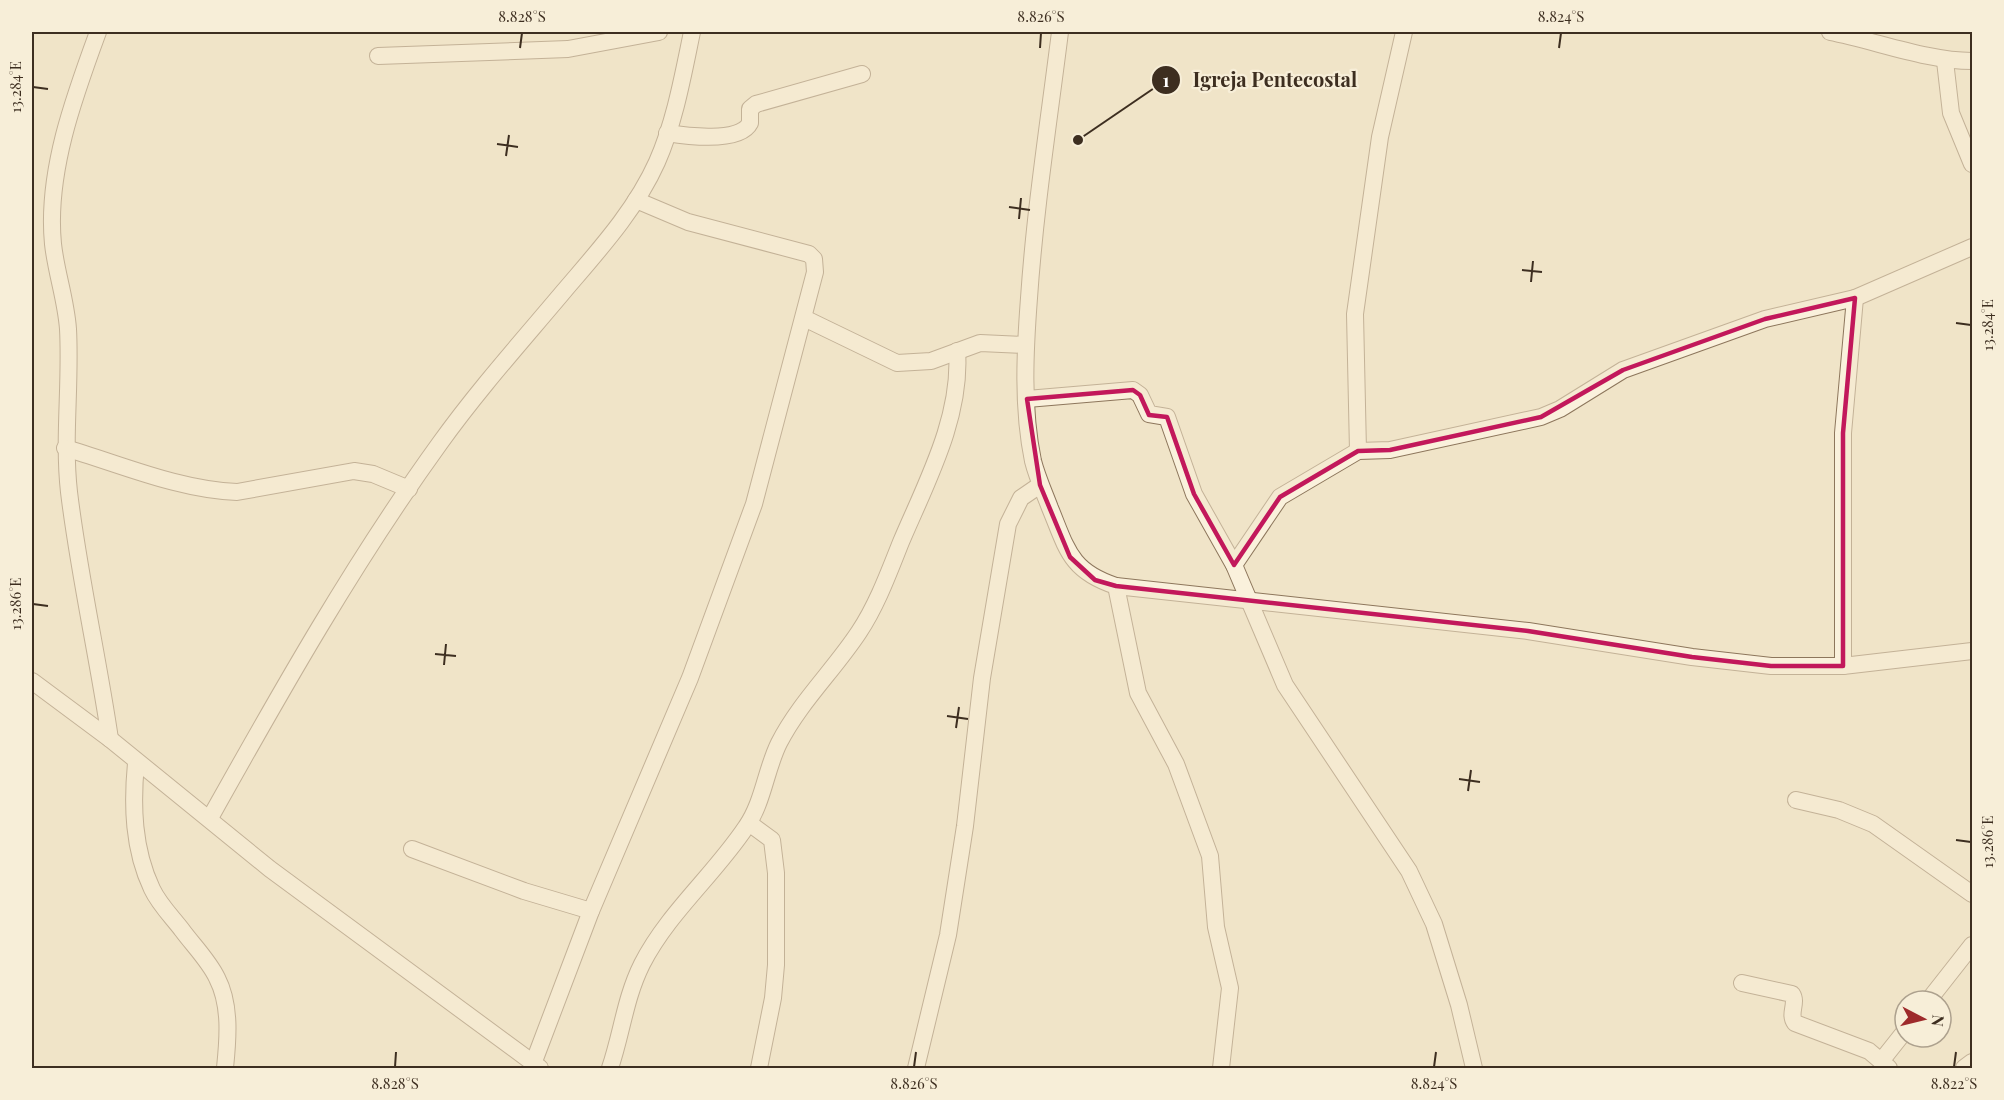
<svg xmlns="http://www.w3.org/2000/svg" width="2004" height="1100" font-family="'Playfair Display',serif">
  <rect width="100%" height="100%" fill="#f0e4c8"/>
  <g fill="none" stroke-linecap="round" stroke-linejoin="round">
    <g stroke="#8d765c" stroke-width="18">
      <g id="minor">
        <path d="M98,32C74,97 46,173 53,244C56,272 66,300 68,329C71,384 63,438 69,492C79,575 98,657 110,739"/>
        <path d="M1060,32C1049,120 1035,209 1029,298C1025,351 1022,408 1033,461C1037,477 1044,492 1050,508C1067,549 1070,571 1116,586L1528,631L1692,657L1771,666H1843L1972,651"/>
        <path d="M1830,32C1876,41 1928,61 1972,61"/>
        <path d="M378,56L568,49L659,32"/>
        <path d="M1945,61L1951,113L1972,164"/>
        <path d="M667,133C686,136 740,143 750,123V109L756,104L862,74"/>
        <path d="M804,318L897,363L931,361L980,343L1025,345"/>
        <path d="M1027,399L1133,390L1140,395L1149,414L1167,417L1194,494L1234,565L1285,685L1409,871L1434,924L1459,1005L1474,1068"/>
        <path d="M65,448C120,464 179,490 237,492L354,471L373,474L409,489"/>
        <path d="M1358,451L1355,314L1380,137L1404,32"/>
        <path d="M1234,565L1280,497L1358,451L1390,450L1541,417L1560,409L1623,370L1765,319L1855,298L1972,247"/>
        <path d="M1116,586L1138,693L1176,764L1210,856L1216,927L1230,988L1221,1068"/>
        <path d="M1843,666V433L1855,298"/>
        <path d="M32,681L110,739L270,869L540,1068"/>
        <path d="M136,763C132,805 133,849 152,889C159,904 172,917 182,930C193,945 209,961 217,978C231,1005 228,1039 225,1068"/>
        <path d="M1796,800L1839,810L1873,824L1972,894"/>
        <path d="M210,818C281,691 354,562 440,443C478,390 522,341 564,291C598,251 635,211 657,162C675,121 683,75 692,32"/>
        <path d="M749,823L772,840L776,873V965L773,998L759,1068"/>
        <path d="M412,849L524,891L591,911"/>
        <path d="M1742,983L1792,994C1798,1003 1788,1014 1795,1023L1869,1051L1889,1068"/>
        <path d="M1928,1001L1972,945"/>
        <path d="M1882,1060L1905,1031"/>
        <path d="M533,1064L591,911L690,678L754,504L815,272L814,259L809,254L688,222L636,200"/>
        <path d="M610,1068C622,1033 625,998 642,964C668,913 714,875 746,827C763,803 766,769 779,743C800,702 834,670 859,632C877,605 889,572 901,542C926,483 962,417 957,351"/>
        <path d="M916,1068L948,935L965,826L982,678L1008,524L1021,498L1040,485"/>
        <path d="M1964,1068L1972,1062"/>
      </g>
    </g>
    <use href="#minor" stroke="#faf1dc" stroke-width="16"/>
  </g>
  <path d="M0 0H2004V1100H0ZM1855,298L1843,433V666H1771L1692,657L1528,631L1116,586L1095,580L1070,557L1040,485L1027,399L1133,390L1140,395L1149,415L1167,417L1194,494L1234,565L1280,497L1358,451L1390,450L1541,417L1623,370L1765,319Z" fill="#f0e4c8" fill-opacity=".55" fill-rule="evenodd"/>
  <path fill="none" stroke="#c2185b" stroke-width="4.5" stroke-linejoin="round" d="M1855,298L1843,433V666H1771L1692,657L1528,631L1116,586L1095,580L1070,557L1040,485L1027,399L1133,390L1140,395L1149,415L1167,417L1194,494L1234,565L1280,497L1358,451L1390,450L1541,417L1623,370L1765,319Z"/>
  <path fill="none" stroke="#3d2e20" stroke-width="2" d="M520,48L522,33M1040,48L1041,33M1559,48L1561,33M33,87L48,89M497,144L518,147M506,156L509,135M1009,207L1030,210M1019,219L1021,198M1522,270L1542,272M1531,282L1533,261M1956,323L1971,325M33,604L48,606M435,654L456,656M444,665L446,644M947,716L968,719M956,728L959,707M1459,779L1480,782M1468,791L1471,770M1956,840L1971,842M395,1067L396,1052M914,1067L916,1052M1434,1067L1436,1052M1954,1067L1956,1052"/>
  <path fill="none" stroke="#3d2e20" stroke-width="2" d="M1078 140L1166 80"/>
  <g fill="#3d2e20" stroke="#f7eed8" stroke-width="2">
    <circle cx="1078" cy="140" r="6"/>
    <circle cx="1166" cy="80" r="15"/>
  </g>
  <g font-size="18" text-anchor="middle" font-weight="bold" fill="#fff">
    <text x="1166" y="87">1</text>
  </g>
  <g font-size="20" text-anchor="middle" font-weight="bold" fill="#3d2e20" stroke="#f7eed8" stroke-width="4.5" stroke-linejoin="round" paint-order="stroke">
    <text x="1275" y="87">Igreja Pentecostal</text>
  </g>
  <rect width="2004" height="1100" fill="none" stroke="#f7eed8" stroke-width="66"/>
  <g transform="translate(1923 1019) rotate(97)"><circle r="28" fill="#f7eed8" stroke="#ada18e" stroke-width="1.5"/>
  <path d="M0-4.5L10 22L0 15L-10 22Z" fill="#9e2a2b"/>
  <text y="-9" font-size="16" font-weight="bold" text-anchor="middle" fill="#3d2e20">N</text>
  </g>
  <rect x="33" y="33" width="1938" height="1034" fill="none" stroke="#3d2e20" stroke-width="2"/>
  <g font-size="15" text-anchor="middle" fill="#3d2e20">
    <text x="522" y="22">8.828°S</text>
    <text x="1041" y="22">8.826°S</text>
    <text x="1561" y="22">8.824°S</text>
    <text transform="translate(16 87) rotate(-90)" y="5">13.284°E</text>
    <text transform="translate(1988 325) rotate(-90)" y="5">13.284°E</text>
    <text transform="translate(16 604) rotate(-90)" y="5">13.286°E</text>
    <text transform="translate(1988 842) rotate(-90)" y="5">13.286°E</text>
    <text x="395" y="1089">8.828°S</text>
    <text x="914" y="1089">8.826°S</text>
    <text x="1434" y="1089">8.824°S</text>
    <text x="1954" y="1089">8.822°S</text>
  </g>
</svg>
